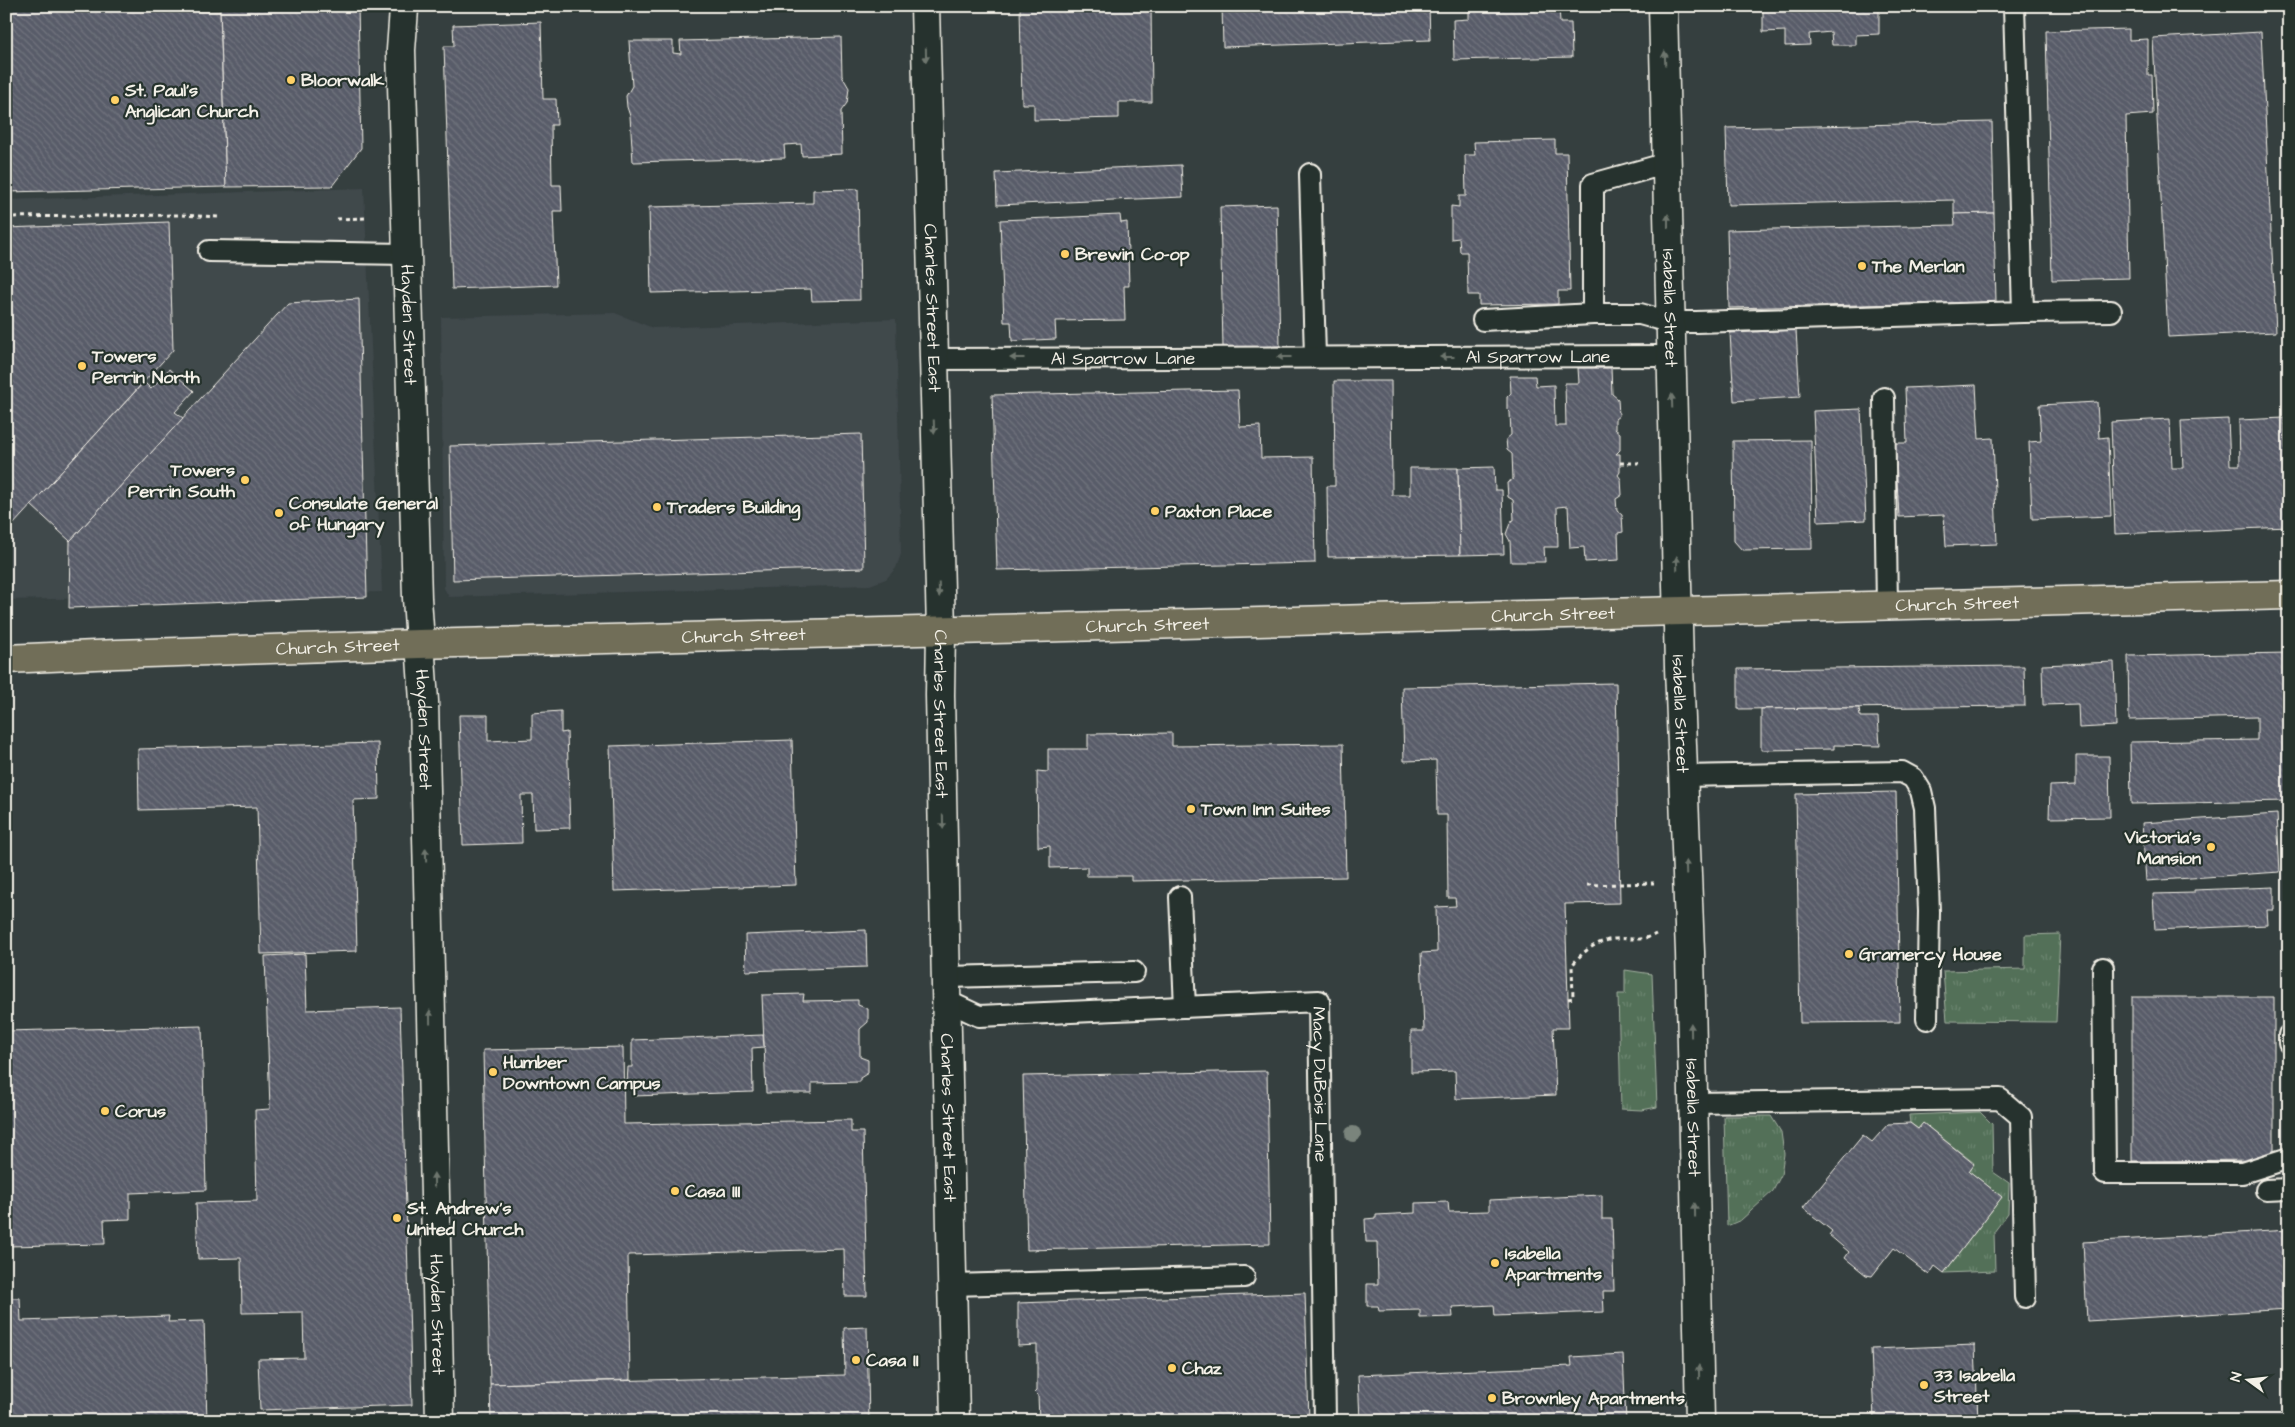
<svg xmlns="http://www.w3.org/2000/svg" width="2295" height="1427" font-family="'Architects Daughter',sans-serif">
  <defs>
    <pattern id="grass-tufts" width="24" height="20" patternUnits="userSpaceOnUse" patternTransform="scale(1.25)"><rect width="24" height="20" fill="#527058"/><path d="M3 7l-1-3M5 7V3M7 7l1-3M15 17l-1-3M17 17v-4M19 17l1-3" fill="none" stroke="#6c8570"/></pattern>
    <pattern id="building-back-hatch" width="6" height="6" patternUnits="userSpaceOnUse" patternTransform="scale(1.25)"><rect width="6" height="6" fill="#595c69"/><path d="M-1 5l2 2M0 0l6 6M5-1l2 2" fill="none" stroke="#71747e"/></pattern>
  </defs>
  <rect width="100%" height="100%" fill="#353f3f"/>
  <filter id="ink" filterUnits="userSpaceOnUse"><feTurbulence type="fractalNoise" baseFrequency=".02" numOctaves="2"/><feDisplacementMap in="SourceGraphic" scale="10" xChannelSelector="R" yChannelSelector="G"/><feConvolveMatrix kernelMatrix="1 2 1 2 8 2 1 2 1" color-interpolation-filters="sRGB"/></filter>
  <g filter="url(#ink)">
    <g fill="#40484c">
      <path d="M364,188L382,592L6,600V200Z"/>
      <path d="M615,313L653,328L896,319L901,554L896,568L886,579L870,585L449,597L444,588L441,317Z"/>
    </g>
    <g fill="url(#grass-tufts)" stroke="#a3b0a0">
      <path d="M2060,934L2056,1022L1947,1021L1943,971L2025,969V935Z"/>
      <path d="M1625,970L1652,974L1657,1107L1642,1110L1621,1109L1618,994H1625Z"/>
      <path d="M1980,1112L1992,1124L1993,1172L2009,1183L2008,1213L1994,1232L1995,1271L1944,1273L2002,1197L1969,1171L1974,1163L1923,1123L1918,1129L1910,1123L1909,1115Z"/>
      <path d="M1724,1116H1771L1781,1132L1784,1154L1781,1175L1773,1191L1741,1220L1727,1226Z"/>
    </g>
    <g fill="url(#building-back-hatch)" stroke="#f4f1e8">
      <path d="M6,6H169V12L220,11L226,187L6,192Z"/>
      <path d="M220,6H358L361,148L332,186L226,187Z"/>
      <path d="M1020,6H1151L1152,102H1119V118L1034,120V104H1022Z"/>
      <path d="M1222,6H1429L1430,40L1223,47Z"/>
      <path d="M1469,6H1559L1560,23H1571L1572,57L1454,60L1453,20L1469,19Z"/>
      <path d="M1763,6H1879V34L1856,35V45H1832L1831,32L1809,34L1810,45L1785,46V31L1763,32Z"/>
      <path d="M541,22L543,99H556L557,125H551L552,185H561L562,211H553L556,285L452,289L444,46H454L453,25Z"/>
      <path d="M2129,29V40L2148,39V75H2152L2153,114L2126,116L2129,278L2052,280L2046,31Z"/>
      <path d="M2261,32L2276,332L2168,337L2153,38Z"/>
      <path d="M841,37L842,76L849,88L847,103L841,111L842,154L802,156L801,144L784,145L785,158L633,162L630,116L627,107L626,96L632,86L629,41H673V53L681,54L680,41Z"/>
      <path d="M1992,122L1994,213L1954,214V200L1728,205L1726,128Z"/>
      <path d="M1555,140V153H1567L1570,291H1558V304L1479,305V295H1468L1467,252H1460L1459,238L1451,239V206L1459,207V196H1466L1465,155H1475L1474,142Z"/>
      <path d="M1181,165L1183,197L997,205L996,173Z"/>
      <path d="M858,189L860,300L812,301L811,289L651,293L649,207L813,203V190Z"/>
      <path d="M1277,205L1280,346L1223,348L1220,207Z"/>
      <path d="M1994,213L1996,302L1729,308L1727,230L1955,225L1954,214Z"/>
      <path d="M1120,215L1121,223L1127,222L1129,286H1124L1125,320L1055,321L1056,339L1012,341L1011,322H1004L1000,220Z"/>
      <path d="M169,222L173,350L12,526L6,527V228Z"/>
      <path d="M359,299L367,597L69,608L70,541L288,303Z"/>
      <path d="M1796,330L1800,397L1734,401L1730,333Z"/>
      <path d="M1578,368H1611L1612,394L1618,399L1619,416L1615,419V429L1620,433V450L1616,454H1620V472L1618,475L1621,479L1622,495L1616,499L1617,511L1622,515L1623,532L1618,533L1619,560L1585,562L1584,547L1570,548L1568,506L1557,507L1558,547H1544L1545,562H1511L1510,541L1506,534L1511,521L1514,520L1513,500L1508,497L1507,483L1513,479L1512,454L1507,450L1506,439L1511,435L1510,412L1507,409V397L1511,393L1510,376H1535L1536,386L1554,385L1555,426H1566L1565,383H1579Z"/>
      <path d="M169,369L194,391L175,412L183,418L70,541L31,505L144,382L151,389Z"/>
      <path d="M1334,381H1391L1392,495H1410V468H1458L1460,555L1328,557L1327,486H1335Z"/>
      <path d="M1976,385L1979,439L1993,438L1997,544L1946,546L1944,515L1899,517L1895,443H1907L1905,388Z"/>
      <path d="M1238,390L1240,427L1260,426L1261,458L1313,457L1315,563L997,570L992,395Z"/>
      <path d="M2097,402L2099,438L2108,437L2111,516L2032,519L2029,442L2041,441L2039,405Z"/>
      <path d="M1861,409L1866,520L1818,522L1813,411Z"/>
      <path d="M2284,418L2286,467H2289V527L2115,534L2111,422L2170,419L2172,468H2183L2181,421L2228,419L2230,465H2240L2239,420Z"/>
      <path d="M861,434L864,568L453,580L450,446Z"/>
      <path d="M1811,440L1812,549L1742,550L1734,541L1733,441Z"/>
      <path d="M1494,467L1495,490H1502L1504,554L1460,555L1458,468Z"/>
      <path d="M2289,653V801L2131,804L2130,742L2257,740V717L2129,720L2128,656Z"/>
      <path d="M2114,662L2116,726L2079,728L2078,704L2043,705L2042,665Z"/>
      <path d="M2024,666L2025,706L1738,709V669Z"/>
      <path d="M1616,683L1620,903L1565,904L1569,1028H1553L1556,1095L1456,1099L1455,1071L1411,1072V1031H1424L1421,953L1437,952L1436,907L1456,906L1455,898H1448L1447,815H1437L1436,760L1404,761L1402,687Z"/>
      <path d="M1835,708H1859L1860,717H1878L1880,746L1834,745V749L1761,750V709Z"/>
      <path d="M561,711V733L567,732L570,828L534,829L533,795H521L522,843L463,845L459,715H488V741L532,739V713Z"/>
      <path d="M1172,733V746L1343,744L1346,877L1131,881V876H1087V867L1050,868V846L1038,847L1037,771L1048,772V749H1088V734Z"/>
      <path d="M792,740L796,885L614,891L610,746Z"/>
      <path d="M378,743L379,799L353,800L357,951L261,954L257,807L139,810L138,749Z"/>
      <path d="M2076,756H2109L2110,817L2049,818L2050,786L2076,785Z"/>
      <path d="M1896,792L1900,1022L1800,1023L1796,794Z"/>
      <path d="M2277,814L2280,872L2146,881L2142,823Z"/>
      <path d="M2274,887V910H2267L2268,925L2155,930L2153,894L2194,893V890Z"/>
      <path d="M866,930L867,967L746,971L745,935Z"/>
      <path d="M305,954L307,1010L400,1007L412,1405L260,1410L258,1359L304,1358L303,1312L242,1313L241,1258L198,1259L196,1203L257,1201L255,1110L270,1109L265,956Z"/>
      <path d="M804,994L803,1001L858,1000V1005L868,1009V1022L860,1029V1057L868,1060V1073L860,1078V1082L812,1083V1093H766L762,995Z"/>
      <path d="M2132,997H2274V1160L2132,1161Z"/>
      <path d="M202,1026L206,1190L130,1193V1219L104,1220L105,1244L6,1246V1031Z"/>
      <path d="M763,1035L764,1047L752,1048L753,1092L633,1096V1083H627L628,1067H632V1040Z"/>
      <path d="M623,1047L624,1124L851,1120V1132H863L867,1296H845L844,1249L628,1255L630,1380L490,1384L483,1050Z"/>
      <path d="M1267,1071L1270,1244L1027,1250L1023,1076Z"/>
      <path d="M1910,1123L1918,1129L1923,1123L1974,1164L1969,1171L2002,1197L1944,1273L1935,1266L1929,1275L1894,1248L1872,1276L1866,1275L1845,1258L1849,1252L1829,1235L1832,1231L1803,1208L1863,1135L1872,1142L1888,1124Z"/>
      <path d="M1602,1195V1219H1612L1614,1291H1603L1604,1312L1495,1316L1494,1305L1452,1307L1453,1317L1420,1318V1310L1379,1311L1378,1306H1367V1284H1378L1377,1242H1366L1365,1219L1376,1218V1215L1415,1213V1203L1448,1202L1449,1212L1489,1211V1200Z"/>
      <path d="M2289,1230V1309L2087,1321L2083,1242Z"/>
      <path d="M1305,1293L1309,1421H1039L1038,1395L1035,1392L1037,1390V1345L1018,1346V1303Z"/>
      <path d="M6,1298H20L21,1321L169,1316L168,1322L204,1321L207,1421H6Z"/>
      <path d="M867,1327L869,1421H491L490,1384L845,1375L844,1328Z"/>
      <path d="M1975,1345L1978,1421H1874L1871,1349Z"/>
      <path d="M1623,1354L1626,1421H1360L1358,1375L1572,1366L1571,1357Z"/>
    </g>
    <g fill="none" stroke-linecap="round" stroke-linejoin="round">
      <g stroke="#f4f1e8" stroke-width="24">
        <g id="lane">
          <path d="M1310,174L1315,357"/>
          <path d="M209,251L407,254"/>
          <path d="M2023,312L2111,311"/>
          <path d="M1593,314V184L1668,163"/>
          <path d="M1483,320L1593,314H1640L1669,322H1696L2023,312L2014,6"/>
          <path id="s1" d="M932,359L1670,356"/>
          <path d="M1884,398L1887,607"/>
          <path d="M1683,776L1902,772L1913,778L1921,791L1925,808L1929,912L1927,1019"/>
          <path d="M1180,897L1185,1007"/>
          <path d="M2103,968L2105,1173H2242L2289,1158"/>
          <path d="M947,977L1134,972"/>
          <path id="s2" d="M947,1001L979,1016L1319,1001L1325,1421"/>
          <path d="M2289,1035V1043"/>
          <path d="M1693,1103L2000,1099L2021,1117L2025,1297"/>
          <path d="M2266,1190L2289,1189"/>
          <path d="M952,1285L1244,1277"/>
        </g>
      </g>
      <g stroke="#f4f1e8" stroke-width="31">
        <g id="street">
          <path id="s3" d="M925,6L941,630L940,695L955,1421"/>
          <path id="s4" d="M1663,6L1679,667L1690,952L1700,1421"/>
          <path id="s5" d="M404,9L401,50L417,598L424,701L440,1421"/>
        </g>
      </g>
      <g stroke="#f4f1e8" stroke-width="31">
        <g id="primary">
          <path id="s6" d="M6,659L117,654L419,644L2289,595"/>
        </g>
      </g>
      <g stroke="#f4f1e8" stroke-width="3" stroke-dasharray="4 4" stroke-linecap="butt">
        <path d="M6,217L180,215L218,217"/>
        <path d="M337,219L368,218"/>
        <path d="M1620,463H1639"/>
        <path d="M1587,885L1654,883"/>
        <path d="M1568,999L1573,998L1572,966C1581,952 1597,941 1614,939C1631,937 1639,943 1656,934"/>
      </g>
      <use href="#lane" stroke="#26332d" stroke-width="20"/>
      <use href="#street" stroke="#26332d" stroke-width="28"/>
      <use href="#primary" stroke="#716e59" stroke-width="28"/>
    </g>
    <circle fill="#7a847c" cx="1353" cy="1134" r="8"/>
    <defs><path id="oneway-solid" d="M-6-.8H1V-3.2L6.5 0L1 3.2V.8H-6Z" transform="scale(1.25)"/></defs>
    <g fill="#6e766e">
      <use href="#oneway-solid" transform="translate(926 55) rotate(89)"/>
      <use href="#oneway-solid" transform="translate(1665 58) rotate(-92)"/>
      <use href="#oneway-solid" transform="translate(1668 221) rotate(-90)"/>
      <use href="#oneway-solid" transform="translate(1284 357) rotate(180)"/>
      <use href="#oneway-solid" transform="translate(1447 357) rotate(180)"/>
      <use href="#oneway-solid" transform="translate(1017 358) rotate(180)"/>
      <use href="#oneway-solid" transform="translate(1672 401) rotate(-92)"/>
      <use href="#oneway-solid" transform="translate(934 427) rotate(88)"/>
      <use href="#oneway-solid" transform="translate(1677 563) rotate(-92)"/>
      <use href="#oneway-solid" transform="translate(939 590) rotate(88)"/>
      <use href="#oneway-solid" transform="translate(943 822) rotate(89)"/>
      <use href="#oneway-solid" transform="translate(426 855) rotate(-91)"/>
      <use href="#oneway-solid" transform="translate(1686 867) rotate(-92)"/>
      <use href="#oneway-solid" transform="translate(430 1017) rotate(-91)"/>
      <use href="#oneway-solid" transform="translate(1691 1030) rotate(-91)"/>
      <use href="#oneway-solid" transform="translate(434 1180) rotate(-91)"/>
      <use href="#oneway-solid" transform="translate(1695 1210) rotate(-91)"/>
      <use href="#oneway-solid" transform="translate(1699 1372) rotate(-91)"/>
    </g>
  </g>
  <g fill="#ffd166" stroke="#26332d" stroke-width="2">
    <circle cx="291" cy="80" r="5"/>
    <circle cx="115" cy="100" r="5"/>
    <circle cx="1065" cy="254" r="5"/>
    <circle cx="1862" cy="266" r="5"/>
    <circle cx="82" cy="366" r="5"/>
    <circle cx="245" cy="480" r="5"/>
    <circle cx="657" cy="507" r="5"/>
    <circle cx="1155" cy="511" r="5"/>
    <circle cx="279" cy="513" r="5"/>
    <circle cx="1191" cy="809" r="5"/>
    <circle cx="2211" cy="847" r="5"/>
    <circle cx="1849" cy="954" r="5"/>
    <circle cx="493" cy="1072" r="5"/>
    <circle cx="105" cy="1111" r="5"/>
    <circle cx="675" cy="1191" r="5"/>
    <circle cx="397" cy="1218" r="5"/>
    <circle cx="1495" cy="1263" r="5"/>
    <circle cx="856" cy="1360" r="5"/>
    <circle cx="1172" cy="1368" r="5"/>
    <circle cx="1924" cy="1385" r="5"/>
    <circle cx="1492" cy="1398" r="5"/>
  </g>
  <g text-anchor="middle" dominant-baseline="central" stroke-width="4.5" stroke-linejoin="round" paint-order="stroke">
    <g font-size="18" font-weight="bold" fill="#f4f1e8" stroke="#26332d" text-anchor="start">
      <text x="301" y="80">Bloorwalk</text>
      <text x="125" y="90">St. Paul's<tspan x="125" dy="21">Anglican Church</tspan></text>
      <text x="1075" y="254">Brewin Co-op</text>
      <text x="1872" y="266">The Merlan</text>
      <text x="92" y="356">Towers<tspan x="92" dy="21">Perrin North</tspan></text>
      <text x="235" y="470" text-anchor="end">Towers<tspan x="235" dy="21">Perrin South</tspan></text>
      <text x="289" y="503">Consulate General<tspan x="289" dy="21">of Hungary</tspan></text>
      <text x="667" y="507">Traders Building</text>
      <text x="1165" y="511">Paxton Place</text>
      <text x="1201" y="809">Town Inn Suites</text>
      <text x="2201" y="837" text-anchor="end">Victoria's<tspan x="2201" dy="21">Mansion</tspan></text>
      <text x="1859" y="954">Gramercy House</text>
      <text x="503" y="1062">Humber<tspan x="503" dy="21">Downtown Campus</tspan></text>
      <text x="115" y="1111">Corus</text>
      <text x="685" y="1191">Casa III</text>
      <text x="407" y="1208">St. Andrew's<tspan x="407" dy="21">United Church</tspan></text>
      <text x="1505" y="1253">Isabella<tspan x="1505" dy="21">Apartments</tspan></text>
      <text x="866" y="1360">Casa II</text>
      <text x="1182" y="1368">Chaz</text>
      <text x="1934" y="1375">33 Isabella<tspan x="1934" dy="21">Street</tspan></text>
      <text x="1502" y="1398">Brownley Apartments</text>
    </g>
    <g font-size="18" fill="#f4f1e8" stroke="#26332d">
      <text stroke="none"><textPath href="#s3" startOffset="302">Charles Street East</textPath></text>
      <text stroke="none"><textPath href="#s4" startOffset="302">Isabella Street</textPath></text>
      <text stroke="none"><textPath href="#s5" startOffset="316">Hayden Street</textPath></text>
      <text stroke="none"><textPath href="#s1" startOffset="606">Al Sparrow Lane</textPath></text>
      <text stroke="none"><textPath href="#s1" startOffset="191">Al Sparrow Lane</textPath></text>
      <text stroke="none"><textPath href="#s6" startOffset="1952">Church Street</textPath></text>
      <text stroke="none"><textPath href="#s6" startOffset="1548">Church Street</textPath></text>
      <text stroke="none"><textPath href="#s6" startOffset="1142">Church Street</textPath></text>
      <text stroke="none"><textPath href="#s6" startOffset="738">Church Street</textPath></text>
      <text stroke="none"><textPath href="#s6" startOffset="332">Church Street</textPath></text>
      <text stroke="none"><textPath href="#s3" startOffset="708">Charles Street East</textPath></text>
      <text stroke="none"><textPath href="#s4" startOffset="708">Isabella Street</textPath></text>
      <text stroke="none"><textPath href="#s5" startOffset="721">Hayden Street</textPath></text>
      <text stroke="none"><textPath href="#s2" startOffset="459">Macy DuBois Lane</textPath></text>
      <text stroke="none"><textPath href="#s3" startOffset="1112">Charles Street East</textPath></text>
      <text stroke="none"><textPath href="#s4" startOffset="1112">Isabella Street</textPath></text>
      <text stroke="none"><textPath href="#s5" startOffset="1306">Hayden Street</textPath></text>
    </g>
  </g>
  <rect width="2295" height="1427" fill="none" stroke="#26332d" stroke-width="25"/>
  <rect x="12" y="12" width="2270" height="1402" fill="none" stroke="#f4f1e8" stroke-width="2" filter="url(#ink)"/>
  <g transform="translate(2248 1380) rotate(285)" stroke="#26332d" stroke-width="4" paint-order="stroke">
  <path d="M0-4L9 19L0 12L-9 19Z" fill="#f4f1e8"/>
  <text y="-8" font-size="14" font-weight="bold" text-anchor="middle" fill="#f4f1e8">N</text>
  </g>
</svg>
